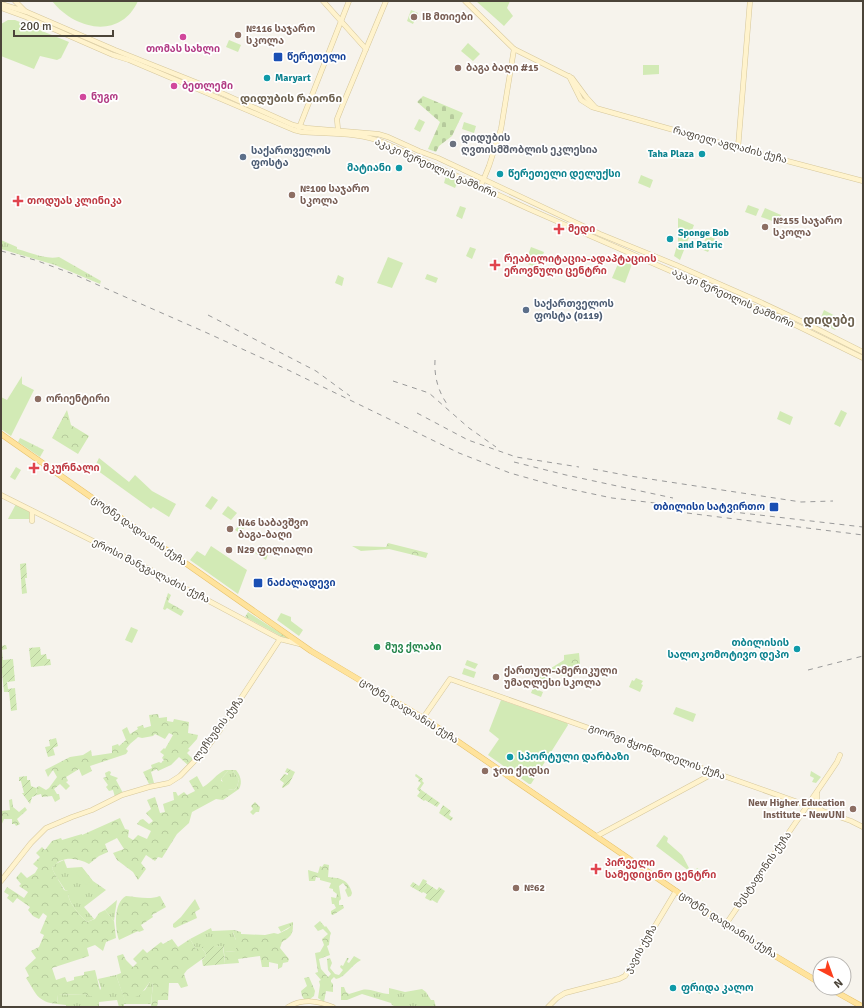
<svg xmlns="http://www.w3.org/2000/svg" width="864" height="1008" font-family="Signika,'Noto Sans Georgian',sans-serif">
  <defs>
    <pattern id="grass-tufts" width="24" height="20" patternUnits="userSpaceOnUse"><rect width="24" height="20" fill="#d2eab5"/><path d="M3 7l-1-3M5 7V3M7 7l1-3M15 17l-1-3M17 17v-4M19 17l1-3" fill="none" stroke="#b6ca9c"/></pattern>
    <pattern id="forest-crowns" width="20" height="18" patternUnits="userSpaceOnUse"><rect width="20" height="18" fill="#d2eab5"/><path d="M2 6a3 3 0 1 1 6 0M12 15a3 3 0 1 1 6 0" fill="none" stroke="#b6ca9c"/></pattern>
    <pattern id="cemetery-stones" width="16" height="16" patternUnits="userSpaceOnUse"><rect width="16" height="16" fill="#d2eab5"/><path d="M2 7V4a2 2 0 0 1 4 0v3zM10 15v-3a2 2 0 0 1 4 0v3z" fill="#b6ca9c"/></pattern>
    <pattern id="garden-furrows" width="10" height="10" patternUnits="userSpaceOnUse"><rect width="10" height="10" fill="#d2eab5"/><path d="M-1 1l2-2M0 10L10 0M9 11l2-2" fill="none" stroke="#b6ca9c"/></pattern>
  </defs>
  <rect width="100%" height="100%" fill="#f6f3ec"/>
  <g fill="url(#grass-tufts)">
    <path d="M1,240L17,247V249C30,252 45,260 59,257L101,281L100,284L55,265L1,249Z"/>
    <path d="M228,771H233L239,779L237,787L234,790L228,789L221,779Z"/>
    <path d="M64,860L67,868L82,867L93,881L106,890L84,907L94,919L87,922C80,915 67,902 68,891L65,890C61,883 55,876 52,868L55,864Z"/>
    <path d="M117,900L115,913L114,921L105,910Z"/>
    <path d="M293,922V925L281,932L278,927Z"/>
    <path d="M211,928L212,931L234,930L233,933L236,940V951L224,952L223,946L196,949L190,939Z"/>
    <path d="M116,975L125,1000L145,990L150,982H153L151,1004H124V1007H119L117,1000L99,1002V1007H66V1005L57,1004L58,995L84,994L97,997L101,988L98,979Z"/>
    <path d="M389,988L405,992L422,989L426,992L431,1000H434L436,1007H396L392,1005L391,1003L362,994V990C371,988 380,994 389,994Z"/>
  </g>
  <g fill="url(#forest-crowns)" fill-rule="evenodd">
    <path d="M67,410L71,425L89,436L78,454L52,438Z"/>
    <path d="M20,438L44,450L40,457L18,442Z"/>
    <path d="M388,543L428,553L426,558L389,549L361,551L352,546L386,547Z"/>
    <path d="M168,593L171,595L168,602L184,611L181,616L167,608L165,610L163,609Z"/>
    <path d="M248,612L291,640L290,641L245,617Z"/>
    <path d="M579,653L580,664L572,668L569,678L551,672L547,681L530,675L532,670H548L564,660V655Z"/>
    <path d="M158,714L159,718L167,717V721L173,722L174,719L189,722L188,733L198,735L197,739L188,749L190,750L187,753L194,760L189,766L179,757L171,765L158,771L157,769L151,772L154,783L149,784L143,772L152,768L151,765L159,762L161,763L164,760L162,758L164,755L160,752L164,748L165,749L173,735L169,733L165,739L155,734L153,736L142,738L138,737C134,741 130,743 126,749L128,751L126,754L90,766L92,771L82,776L79,769L66,777L68,781L66,782L70,786L66,790L60,784L54,789L57,794H59L60,799L55,802L52,796L42,797L41,794L37,795L36,788L39,786L46,790L49,788L57,777L53,770L48,777L45,770L70,757L83,755L91,750L92,756L112,753V746L118,744L119,746L126,740L122,730L127,727L130,734L138,729L137,727L143,725L144,728L151,726L149,715Z"/>
    <path d="M225,770H236C240,775 243,782 239,789L223,800L216,799L192,812L189,823L177,834L162,858L158,857L155,861L146,855L141,863L146,869L138,880L133,872L117,860L113,853L124,849L117,838L105,844L108,852L99,856L89,864C77,858 62,855 52,868C55,876 61,883 64,890L68,891C67,902 80,915 87,922L95,919L99,913L105,910L114,921L116,938L106,942L103,951L95,945L87,948L89,956L52,968L56,980L65,977L67,982L74,980V977L84,975V972L95,970L101,994L97,998L84,994L58,995L57,1004C37,1002 36,993 26,978L29,976L25,968L36,958L31,951L39,947L44,935L40,933L47,916L43,913L39,919L33,916L28,910L30,907L17,898L13,903L7,898L9,895L4,892L7,887L24,898L28,892L19,886L21,884L16,878L21,872L27,878L35,873L38,868L33,864L40,857L36,853L42,847L45,850L52,841L61,838L62,840L82,834V835L120,818L125,829L129,830L128,837L133,840L138,835L147,839L151,831L137,824L140,820L143,819L149,824L153,821L146,813L151,809L147,800L155,797L160,813L165,812L163,804L174,800L173,792H176L178,796L184,792L187,795L195,791L189,781L197,776L203,787C212,782 216,774 225,770ZM228,771H233L239,779L237,787L234,790L228,789V783L221,781V779Z"/>
    <path d="M109,771L111,772L110,775L118,778L116,780L123,793L115,797L113,790L109,791L106,787L108,785L103,778L106,777L105,773Z"/>
    <path d="M12,799L13,807L19,812L25,807L27,810L17,819L20,824L16,826L15,824H12V819H4L1,826V811L10,810L9,800Z"/>
    <path d="M255,802L260,807L259,812H256L253,815L250,812L253,809L251,806Z"/>
    <path d="M324,864L329,865L328,877C340,878 348,879 352,893L351,896L348,897L345,890L347,888L343,883L339,886L341,899L339,901V905H343L344,908L333,915L331,914V911L336,908L334,904H332L331,897L336,898L337,894L333,891V889L329,888L331,883L320,880V878L316,877L315,881H309L308,870L318,873L320,866L322,867Z"/>
    <path d="M126,896C137,897 150,900 160,896L166,907L152,915L153,917L141,925L144,930L139,932L138,931L119,940C115,929 113,903 126,896Z"/>
    <path d="M195,899L200,909L195,912L197,918L175,928L173,927V924L181,917Z"/>
    <path d="M320,921L325,927L326,926L331,933L330,936L329,945L327,946L330,955L319,959L321,969L328,977L331,974L328,970L327,959L330,958L332,963L330,968L335,974L339,975L343,970L340,967L341,965L343,966L347,958H349L347,962L349,963L354,956L361,960C351,965 345,978 336,979L334,977L331,980V982L333,984V992L326,991L324,1002L318,998L320,985L319,981L321,980L315,973L318,972L315,953L320,952L324,945L322,939L328,934L323,929L318,931L314,926Z"/>
    <path d="M292,925H293C293,935 290,937 282,942L280,948L289,959L288,962L283,963L282,967L278,969V964L269,962V967H262L260,956L238,959L239,963L225,964L224,952L236,951V940L233,932L234,930L241,932V934L265,935L274,933L278,934L288,929Z"/>
    <path d="M172,939L178,947L190,939L196,949L201,947L206,954L205,957L187,970L184,974L188,986L181,988L178,983H169L168,1000H158L157,1007L151,1006L153,982H150L140,995L125,1001L116,975L121,973L117,956L123,954L126,960L133,967L137,963L133,959L143,949L147,953L161,942L163,944Z"/>
    <path d="M309,977L315,991L314,996L310,999H304L302,996L301,991L307,986L304,978Z"/>
    <path d="M341,987H344L346,992L349,994L362,990V994L347,1000H341Z"/>
  </g>
  <path fill="url(#cemetery-stones)" d="M423,96L463,113L452,136L439,146L436,152L428,149L440,122L417,102Z"/>
  <g fill="#d2eab5">
    <path d="M52,1H138C120,40 75,30 52,1Z"/>
    <path d="M476,1H510L507,8L513,16L504,26Z"/>
    <path d="M411,10L418,13L413,24L407,21Z"/>
    <path d="M8,20H15L69,42L61,58L57,60L40,56L34,69L1,56V24Z"/>
    <path d="M229,40L241,45L238,52L226,47Z"/>
    <path d="M468,43L480,54L473,61L461,51Z"/>
    <path d="M643,65H659V74L643,75Z"/>
    <path d="M419,119L425,122L420,132L414,129Z"/>
    <path d="M464,122L476,126L474,133L462,129Z"/>
    <path d="M641,175L653,180L650,188L638,183Z"/>
    <path d="M446,176L458,181L455,188L444,183Z"/>
    <path d="M748,205L759,209L756,216L745,212Z"/>
    <path d="M460,206L466,208L462,219L456,216Z"/>
    <path d="M765,208L781,215L778,223L761,217Z"/>
    <path d="M678,218L694,225L680,260L674,256L678,242Z"/>
    <path d="M707,235L715,239L708,252L701,249Z"/>
    <path d="M470,247L476,249L472,259L466,256Z"/>
    <path d="M531,247L544,252L538,268L525,263Z"/>
    <path d="M388,257L403,263L392,288L377,283Z"/>
    <path d="M620,259L632,264L625,283L612,278Z"/>
    <path d="M427,274L438,278L436,283L425,279Z"/>
    <path d="M338,275L344,278L342,286L335,283Z"/>
    <path d="M824,310L841,319L835,330L819,322Z"/>
    <path d="M22,376V384L34,390L11,436L1,429V397L7,400Z"/>
    <path d="M841,410L847,413L840,427L834,424Z"/>
    <path d="M780,411L793,417L790,425L777,419Z"/>
    <path d="M99,458L129,482L135,475L152,491L176,504L169,517L153,507L151,509L94,468Z"/>
    <path d="M16,467L21,470L15,480L10,477Z"/>
    <path d="M212,496L218,500L211,510L205,506Z"/>
    <path d="M16,504L30,511L31,519H8Z"/>
    <path d="M228,506L237,513L231,520L222,514Z"/>
    <path d="M243,520L248,523L240,533L235,530Z"/>
    <path d="M261,545L269,551L266,560L255,553Z"/>
    <path d="M211,546L247,570L238,594L190,560L197,551L205,556Z"/>
    <path d="M281,613L291,617V621L303,630L299,636L277,620Z"/>
    <path d="M131,627L138,630L132,643L125,640Z"/>
    <path d="M467,660L478,664L475,669L465,665Z"/>
    <path d="M464,668L476,672L474,678L462,674Z"/>
    <path d="M636,678L643,681L641,684L643,685L640,692L629,687L632,680L634,681Z"/>
    <path d="M533,688L543,692L541,697L531,693Z"/>
    <path d="M501,700L567,723L568,725L531,784H529L488,755L499,739L489,731Z"/>
    <path d="M676,707L696,714L693,722L673,714Z"/>
    <path d="M811,771L821,777L816,783L812,782L814,778L810,776Z"/>
    <path d="M664,835L668,838L667,842L682,855L690,870L689,871L656,846Z"/>
    <path d="M82,868L92,880L86,885L76,873Z"/>
    <path d="M697,868L707,875L702,881L693,874Z"/>
    <path d="M693,980L696,982V984H700V994L686,988Z"/>
  </g>
  <g fill="url(#garden-furrows)">
    <path d="M26,563L27,578H25L27,593L22,594L20,564Z"/>
    <path d="M6,645L7,649L2,650L3,660L13,659L15,681L7,682L8,689L15,688L17,710L11,711L9,692H4L1,663V646Z"/>
    <path d="M40,647L41,655L46,654L47,659H50L51,665L31,667L29,648Z"/>
    <path d="M56,738L58,746L53,748L55,755L48,757L45,747L50,746L49,740Z"/>
    <path d="M287,768L295,772L289,784L283,788L282,787L284,783L280,780L284,774L288,775V773L285,772Z"/>
    <path d="M416,774L423,779L422,781L424,783L420,789L440,803L437,807L425,800L424,801L417,796L420,792L417,789L421,783L418,781L419,779L415,776Z"/>
    <path d="M27,776V780H30L31,786L36,788L37,795L32,797L30,804L22,793H24L21,781H19V777Z"/>
    <path d="M443,805L451,811L449,815L453,818L451,821L439,813Z"/>
    <path d="M423,879L427,881L426,883L437,890L439,887L445,891L437,903L432,900L431,901L425,898L427,894L423,892L422,893L410,886L413,882L419,886Z"/>
    <path d="M223,946L225,964L203,966L202,960L205,957L206,954L201,947Z"/>
  </g>
  <g fill="none" stroke-linecap="round" stroke-linejoin="round">
    <g stroke="#d6c79b" stroke-width="5.5">
      <g id="secondary">
        <path d="M15,1L25,11"/>
        <path d="M323,1L366,49"/>
        <path d="M465,1L514,49L572,78L586,97L595,107"/>
        <path d="M1,4L27,12L115,50L208,87L293,125L306,128L378,134L388,137L419,151L438,158L600,234L676,265L758,301L807,324L863,352"/>
        <path d="M1,7L4,9L26,17L113,55L129,60L294,130L302,132C329,134 360,132 385,143L529,209L730,297L777,316L863,358"/>
        <path d="M569,76L581,100L592,107L738,148L863,181"/>
        <path d="M299,128L349,1"/>
        <path d="M338,130L337,119L343,104L386,1"/>
        <path d="M738,148L750,1"/>
        <path d="M482,183L489,166L501,129L514,49"/>
        <path d="M1,495L149,569L280,639L300,644"/>
        <path d="M32,511V521"/>
        <path d="M423,718L450,679L851,821L863,827"/>
        <path d="M817,793V803L821,810"/>
        <path d="M597,836L714,773"/>
        <path d="M1,881L31,843L46,828L72,817L92,810L122,795L149,787L169,783L180,776L206,749L220,730L280,639"/>
        <path d="M726,924L831,771L837,762L840,755"/>
        <path d="M288,1007C303,998 318,1001 333,1007"/>
        <path d="M548,1007L557,998L565,993L619,979L625,976L676,891"/>
      </g>
    </g>
    <g stroke="#e6c16a" stroke-width="6">
      <g id="primary">
        <path d="M1,434L311,651L428,721L711,915L762,948L820,983"/>
        <path d="M829,988L863,1007"/>
      </g>
    </g>
    <use href="#secondary" stroke="#fff3cd" stroke-width="4.5"/>
    <use href="#primary" stroke="#ffe39c" stroke-width="5"/>
    <g stroke="#9a9a9a" stroke-width="1" stroke-dasharray="5 5" stroke-linecap="butt">
      <path d="M1,251L35,260L73,274L205,332L286,369L459,453L510,473L560,487L612,498L863,527"/>
      <path d="M208,315L316,371L350,396"/>
      <path d="M435,360C434,376 438,391 447,404"/>
      <path d="M393,381L429,393L469,428L496,447"/>
      <path d="M417,413L468,440L516,457L579,467"/>
      <path d="M514,462L566,475L673,498"/>
      <path d="M593,469L630,476L801,502L833,501"/>
      <path d="M687,513L863,535"/>
      <path d="M808,670L863,656"/>
    </g>
  </g>
  <g fill="#8d6e63" stroke="#fff" stroke-width="1.5">
    <circle cx="414" cy="17" r="4"/>
    <circle cx="238" cy="35" r="4"/>
    <circle cx="458" cy="68" r="4"/>
    <circle cx="292" cy="195" r="4"/>
    <circle cx="765" cy="227" r="4"/>
    <circle cx="38" cy="399" r="4"/>
    <circle cx="230" cy="529" r="4"/>
    <circle cx="229" cy="550" r="4"/>
    <circle cx="496" cy="677" r="4"/>
    <circle cx="485" cy="771" r="4"/>
    <circle cx="853" cy="809" r="4"/>
    <circle cx="516" cy="888" r="4"/>
  </g>
  <g fill="#d1479c" stroke="#fff" stroke-width="1.5">
    <circle cx="183" cy="37" r="4"/>
    <circle cx="174" cy="86" r="4"/>
    <circle cx="83" cy="97" r="4"/>
  </g>
  <g fill="#1a4fb4" stroke="#fff" stroke-width="1.5">
    <rect x="273" y="52" width="10" height="10" rx="2"/>
    <rect x="769" y="502" width="10" height="10" rx="2"/>
    <rect x="253" y="578" width="10" height="10" rx="2"/>
  </g>
  <g fill="#0f9aa8" stroke="#fff" stroke-width="1.5">
    <circle cx="267" cy="78" r="4"/>
    <circle cx="702" cy="154" r="4"/>
    <circle cx="399" cy="168" r="4"/>
    <circle cx="500" cy="174" r="4"/>
    <circle cx="670" cy="239" r="4"/>
    <circle cx="797" cy="649" r="4"/>
    <circle cx="510" cy="757" r="4"/>
    <circle cx="673" cy="988" r="4"/>
  </g>
  <circle fill="#6b7280" stroke="#fff" stroke-width="1.5" cx="453" cy="144" r="4"/>
  <g fill="#5c6f8a" stroke="#fff" stroke-width="1.5">
    <circle cx="243" cy="157" r="4"/>
    <circle cx="526" cy="310" r="4"/>
  </g>
  <g fill="#e0444e" stroke="#fff" stroke-width="1.5">
    <path d="M16 195h4v4h4v4h-4v4h-4v-4h-4v-4h4z"/>
    <path d="M557 223h4v4h4v4h-4v4h-4v-4h-4v-4h4z"/>
    <path d="M493 259h4v4h4v4h-4v4h-4v-4h-4v-4h4z"/>
    <path d="M32 462h4v4h4v4h-4v4h-4v-4h-4v-4h4z"/>
    <path d="M594 863h4v4h4v4h-4v4h-4v-4h-4v-4h4z"/>
  </g>
  <circle fill="#2e9e5b" stroke="#fff" stroke-width="1.5" cx="377" cy="647" r="4"/>
  <g text-anchor="middle" dominant-baseline="central" stroke-width="3.5" stroke-linejoin="round" paint-order="stroke">
    <g font-size="10" font-weight="bold" fill="#785e54" stroke="#fff" text-anchor="start">
      <text x="422" y="17">IB მთიები</text>
      <text x="246" y="29">№116 საჯარო<tspan x="246" dy="12">სკოლა</tspan></text>
      <text x="466" y="68">ბაგა ბაღი #15</text>
      <text x="300" y="189">№100 საჯარო<tspan x="300" dy="12">სკოლა</tspan></text>
      <text x="773" y="221">№155 საჯარო<tspan x="773" dy="12">სკოლა</tspan></text>
      <text x="46" y="399">ორიენტირი</text>
      <text x="238" y="523">N46 საბავშვო<tspan x="238" dy="12">ბაგა-ბაღი</tspan></text>
      <text x="237" y="550">N29 ფილიალი</text>
      <text x="504" y="671">ქართულ-ამერიკული<tspan x="504" dy="12">უმაღლესი სკოლა</tspan></text>
      <text x="493" y="771">ჯოი ქიდსი</text>
      <text x="845" y="803" text-anchor="end">New Higher Education<tspan x="845" dy="12">Institute - NewUNI</tspan></text>
      <text x="524" y="888">№62</text>
    </g>
    <g font-size="10" font-weight="bold" fill="#b23c85" stroke="#fff" text-anchor="start">
      <text x="183" y="49" text-anchor="middle">თომას სახლი</text>
      <text x="182" y="86">ბეთლემი</text>
      <text x="91" y="97">ნუგო</text>
    </g>
    <g font-size="10" font-weight="bold" fill="#164399" stroke="#fff" text-anchor="start">
      <text x="287" y="57">წერეთელი</text>
      <text x="765" y="507" text-anchor="end">თბილისი სატვირთო</text>
      <text x="267" y="583">ნაძალადევი</text>
    </g>
    <g font-size="10" font-weight="bold" fill="#0d838f" stroke="#fff" text-anchor="start">
      <text x="275" y="78">Maryart</text>
      <text x="694" y="154" text-anchor="end">Taha Plaza</text>
      <text x="391" y="168" text-anchor="end">მატიანი</text>
      <text x="508" y="174">წერეთელი დელუქსი</text>
      <text x="678" y="233">Sponge Bob<tspan x="678" dy="12">and Patric</tspan></text>
      <text x="789" y="643" text-anchor="end">თბილისის<tspan x="789" dy="12">სალოკომოტივო დეპო</tspan></text>
      <text x="518" y="757">სპორტული დარბაზი</text>
      <text x="681" y="988">ფრიდა კალო</text>
    </g>
    <g font-size="10" font-weight="bold" fill="#5b616d" stroke="#fff" text-anchor="start">
      <text x="461" y="138">დიდუბის<tspan x="461" dy="12">ღვთისმშობლის ეკლესია</tspan></text>
    </g>
    <g font-size="10" fill="#4b4439" stroke="#fff">
      <text transform="translate(730 145) rotate(15)">რაფიელ აგლაძის ქუჩა</text>
      <text transform="translate(436 168) rotate(24)">აკაკი წერეთლის გამზირი</text>
      <text transform="translate(733 298) rotate(24)">აკაკი წერეთლის გამზირი</text>
      <text transform="translate(139 531) rotate(35)">ცოტნე დადიანის ქუჩა</text>
      <text transform="translate(151 571) rotate(27)">ეროსი მანჯგალაძის ქუჩა</text>
      <text transform="translate(409 711) rotate(32)">ცოტნე დადიანის ქუჩა</text>
      <text transform="translate(218 729) rotate(-53)">ლეჩხუმის ქუჩა</text>
      <text transform="translate(657 752) rotate(20)">გიორგი ჭყონდიდელის ქუჩა</text>
      <text transform="translate(763 870) rotate(-55)">ზესტაფონის ქუჩა</text>
      <text transform="translate(728 925) rotate(33)">ცოტნე დადიანის ქუჩა</text>
      <text transform="translate(641 949) rotate(-60)">ჯავის ქუჩა</text>
    </g>
    <g font-size="10" font-weight="bold" fill="#4e5e75" stroke="#fff" text-anchor="start">
      <text x="251" y="151">საქართველოს<tspan x="251" dy="12">ფოსტა</tspan></text>
      <text x="534" y="304">საქართველოს<tspan x="534" dy="12">ფოსტა (0119)</tspan></text>
    </g>
    <g font-size="10" font-weight="bold" fill="#be3a42" stroke="#fff" text-anchor="start">
      <text x="27" y="201">თოდუას კლინიკა</text>
      <text x="568" y="229">მედი</text>
      <text x="504" y="259">რეაბილიტაცია-ადაპტაციის<tspan x="504" dy="12">ეროვნული ცენტრი</tspan></text>
      <text x="43" y="468">მკურნალი</text>
      <text x="605" y="863">პირველი<tspan x="605" dy="12">სამედიცინო ცენტრი</tspan></text>
    </g>
    <g font-size="10" font-weight="bold" fill="#27864d" stroke="#fff" text-anchor="start">
      <text x="385" y="647">მუვ ქლაბი</text>
    </g>
    <g font-size="11" font-weight="bold" fill="#6e6250" stroke="#fff">
      <text x="291" y="98">დიდუბის რაიონი</text>
    </g>
    <g font-size="12" font-weight="bold" fill="#6e6250" stroke="#fff">
      <text x="829" y="320">დიდუბე</text>
    </g>
  </g>
  <rect width="864" height="1008" fill="none" stroke="#4b4439" stroke-width="4"/>
  <g transform="translate(832 976) rotate(139)"><circle r="19" fill="#ffffff" stroke="#b7b4b0"/>
  <path d="M0-3L7 15L0 10L-7 15Z" fill="#fc3f1d"/>
  <text y="-6" font-size="11" font-weight="bold" text-anchor="middle" fill="#4b4439">N</text>
  </g>
  <path d="M14 30v6h99v-6" fill="none" stroke="#4b4439" stroke-width="2"/>
  <text x="20" y="30" font-size="12" fill="#4b4439" stroke="#ffffff" stroke-width="3" paint-order="stroke">200 m</text>
</svg>
